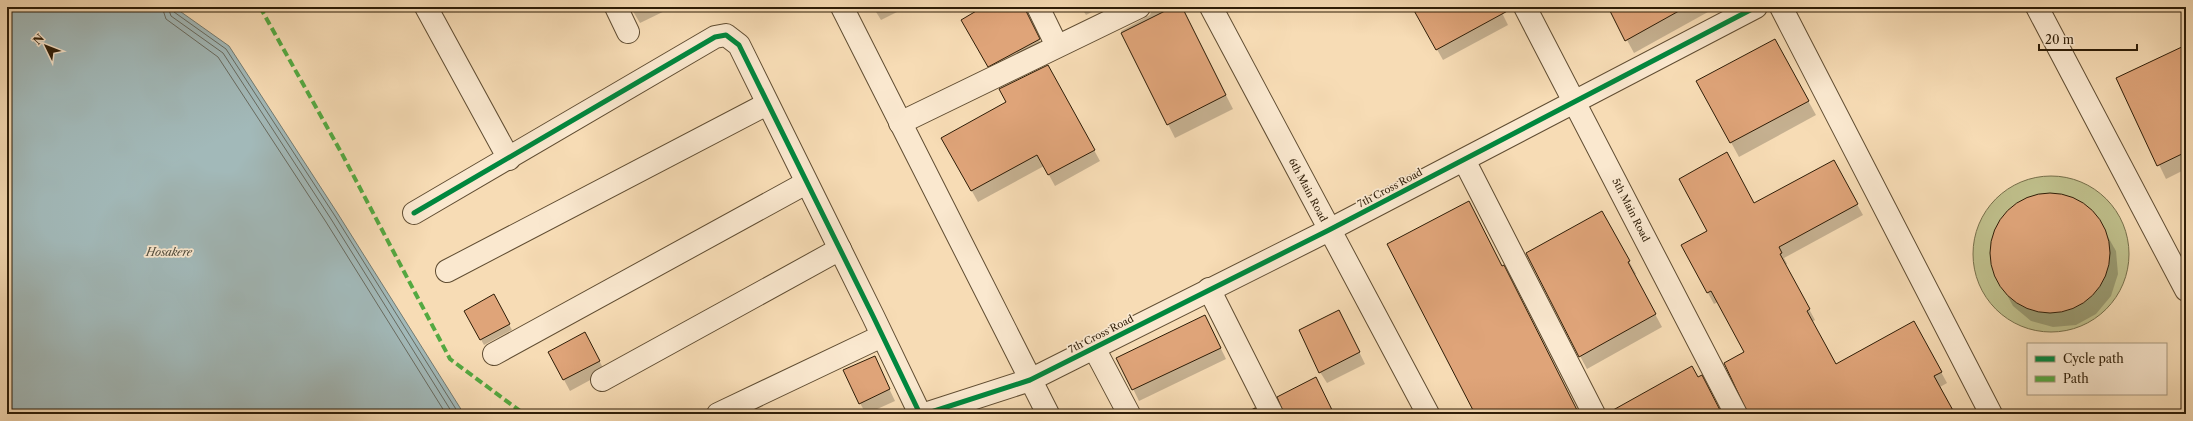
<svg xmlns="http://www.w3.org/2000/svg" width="2193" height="421" font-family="'Libre Caslon Text',serif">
  <rect width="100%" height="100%" fill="#f7dcb5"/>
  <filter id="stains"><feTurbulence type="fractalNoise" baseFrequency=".005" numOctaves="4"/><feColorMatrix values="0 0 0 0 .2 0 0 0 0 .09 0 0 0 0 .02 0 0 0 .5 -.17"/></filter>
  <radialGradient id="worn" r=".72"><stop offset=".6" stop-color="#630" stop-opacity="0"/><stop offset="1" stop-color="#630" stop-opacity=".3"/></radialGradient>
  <circle fill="#bfbf8b" stroke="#766e49" cx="2051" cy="254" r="78"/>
  <path fill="#a2b9b9" stroke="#747b72" d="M7,7H174L229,46L338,214L464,414H7Z"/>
  <g fill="#0003">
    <path d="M628,7H673L640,23L631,8Z"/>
    <path d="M873,7H907L881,20Z"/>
    <path d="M985,7H1022L1045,51L995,77L963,20Z"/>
    <path d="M1081,7H1102L1086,15Z"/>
    <path d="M1109,7H1181L1233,109L1175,138L1121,31L1150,15L1152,9L1147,7L1117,20Z"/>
    <path d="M1413,7H1499L1508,25L1443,60Z"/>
    <path d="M1609,7H1717L1634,53Z"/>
    <path d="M2186,46V169L2166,179L2117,78Z"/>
    <path d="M1782,54L1816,115L1739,157L1698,82Z"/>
    <path d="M1054,77L1100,161L1055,186L1044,166L978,202L942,138Z"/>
    <path d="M1839,172L1863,215L1784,258L1787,264L1785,265L1815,320L1812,322L1836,365L1920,333L1947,383L1940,387L1955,414H1752L1745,353L1718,302L1714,304L1682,246L1754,204Z"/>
    <path d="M2056,194L2079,201L2096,216L2116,251L2118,274L2111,296L2096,314L2076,325L2053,327L2031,321L2013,306L1993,270L1991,248L1998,226L2013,207L2033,196Z"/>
    <path d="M1602,212L1636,274L1634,275L1662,327L1587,369L1580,356Z"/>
    <path d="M497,301L512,330L484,345L465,311Z"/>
    <path d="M1339,311L1365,364L1327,383L1320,372Z"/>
    <path d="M1205,316L1226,359L1139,401L1118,358Z"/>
    <path d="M591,344L605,372L570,391L549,352Z"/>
    <path d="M874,357L895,401L866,414L860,403Z"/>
  </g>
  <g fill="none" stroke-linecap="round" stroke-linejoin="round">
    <g stroke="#686b60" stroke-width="1">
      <path d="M162,7L166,19L218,57L326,222L446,414"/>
      <path d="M168,7L171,16L223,53L331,219L453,414"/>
      <path d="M173,7L174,12L226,49L335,216L459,414"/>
    </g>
  </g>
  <g fill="#dfa479" stroke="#2e1d07">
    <path d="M983,7H1024L1040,39L988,67L961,20Z"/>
    <path d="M1173,7H1182L1226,95L1167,125L1121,33Z"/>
    <path d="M1412,7H1513V8L1436,50Z"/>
    <path d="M1608,7H1686L1625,41Z"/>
    <path d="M1775,39L1809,101L1730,143L1696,81Z"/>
    <path d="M2186,45V152L2157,166L2116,78Z"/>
    <path d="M1048,65L1095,150L1048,175L1037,155L971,191L941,138L1006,102L999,89Z"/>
    <path d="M1727,152L1754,203L1834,160L1858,204L1779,247L1782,253L1780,254L1810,309L1807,311L1836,364L1914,321L1942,372L1934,376L1955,414H1748L1724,363L1744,352L1711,291L1707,293L1681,245L1707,231L1679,179Z"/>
    <circle cx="2050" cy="253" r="60"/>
    <path d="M1469,201L1502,266L1504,265L1579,414H1475L1387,244Z"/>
    <path d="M1602,211L1630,261L1628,262L1656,314L1579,357L1526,253Z"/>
    <path d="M494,294L510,324L480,340L464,311Z"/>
    <path d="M1339,310L1360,352L1319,373L1299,330Z"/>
    <path d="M1205,315L1221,348L1132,390L1116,358Z"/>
    <path d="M585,332L600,361L563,380L548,352Z"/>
    <path d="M875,356L890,389L859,404L843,370Z"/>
    <path d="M1692,366L1698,377L1702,375L1722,414H1606Z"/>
    <path d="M1316,377L1334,414H1284L1277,397Z"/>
    <path d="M1255,408L1258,414H1243Z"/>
  </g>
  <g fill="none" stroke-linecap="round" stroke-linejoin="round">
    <g stroke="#604d32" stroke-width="24">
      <g id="minor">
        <path d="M426,7L509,159"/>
        <path d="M616,7L628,32"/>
        <path d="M842,7L1048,414"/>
        <path d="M1038,7L1057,46"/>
        <path d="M1211,7L1428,414"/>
        <path d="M1525,7L1736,414"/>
        <path d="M1781,7L1991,414"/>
        <path d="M2037,7L2186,290"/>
        <path d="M900,123L1139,7"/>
        <path d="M1464,160L1594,414"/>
        <path d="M414,213L715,37L726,35L739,45L873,316L920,414"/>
        <path d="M447,271L767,104"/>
        <path d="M1209,289L1272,414"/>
        <path d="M1094,348L1129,414"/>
        <path d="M494,354L806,183"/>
        <path d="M602,380L840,249"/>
        <path d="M718,414L882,336"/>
        <path d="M925,414L1030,380L1329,230L1756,7"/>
      </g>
    </g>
    <use href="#minor" stroke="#fae8cf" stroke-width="22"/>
    <path stroke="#54a941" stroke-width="4" stroke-dasharray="8 4" stroke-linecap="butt" d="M260,7L341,152L450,359L524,414"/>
    <g stroke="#fae8cf" stroke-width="8">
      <g id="cycleway">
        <path d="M414,213L715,37L726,35L739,45L873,316L920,414"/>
        <path d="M925,414L1030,380L1329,230L1756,7"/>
      </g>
    </g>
    <use href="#cycleway" stroke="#00873e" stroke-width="5"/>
  </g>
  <g text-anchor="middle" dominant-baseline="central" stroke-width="3.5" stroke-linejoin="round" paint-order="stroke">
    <g font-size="10" fill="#2e1d07" stroke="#fae8cf">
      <text transform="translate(1390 188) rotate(-28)">7th Cross Road</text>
      <text transform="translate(1308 190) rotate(62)">6th Main Road</text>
      <text transform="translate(1631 210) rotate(63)">5th Main Road</text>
      <text transform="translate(1101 334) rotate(-27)">7th Cross Road</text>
    </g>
    <g font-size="11" font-style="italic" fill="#514c3c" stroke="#fae8cf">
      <text x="169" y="252">Hosakere</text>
    </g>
  </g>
  <rect width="2193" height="421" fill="none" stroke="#f7dcb5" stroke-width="24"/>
  <rect x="8" y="8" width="2177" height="405" fill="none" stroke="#2e1d07" stroke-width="2"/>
  <rect x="12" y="12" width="2169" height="397" fill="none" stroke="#2e1d07"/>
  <rect x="2027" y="343" width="140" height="52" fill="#fae8cf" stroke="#a8977f"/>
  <rect x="2035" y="356" width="20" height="6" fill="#00873e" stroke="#a8977f"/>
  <text x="2063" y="363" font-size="12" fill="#2e1d07">Cycle path</text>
  <rect x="2035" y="376" width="20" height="6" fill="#54a941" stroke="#a8977f"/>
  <text x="2063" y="383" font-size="12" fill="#2e1d07">Path</text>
  <g transform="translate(46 46) rotate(313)" stroke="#fae8cf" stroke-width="3" paint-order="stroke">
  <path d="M0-3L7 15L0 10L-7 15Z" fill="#2e1d07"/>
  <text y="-6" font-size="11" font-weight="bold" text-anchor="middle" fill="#2e1d07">N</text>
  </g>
  <path d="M2039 44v6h98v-6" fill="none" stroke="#2e1d07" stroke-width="2"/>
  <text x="2045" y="44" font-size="12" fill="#2e1d07" stroke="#fae8cf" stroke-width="3" paint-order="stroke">20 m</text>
  <rect width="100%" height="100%" filter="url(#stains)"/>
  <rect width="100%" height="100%" fill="url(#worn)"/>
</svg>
